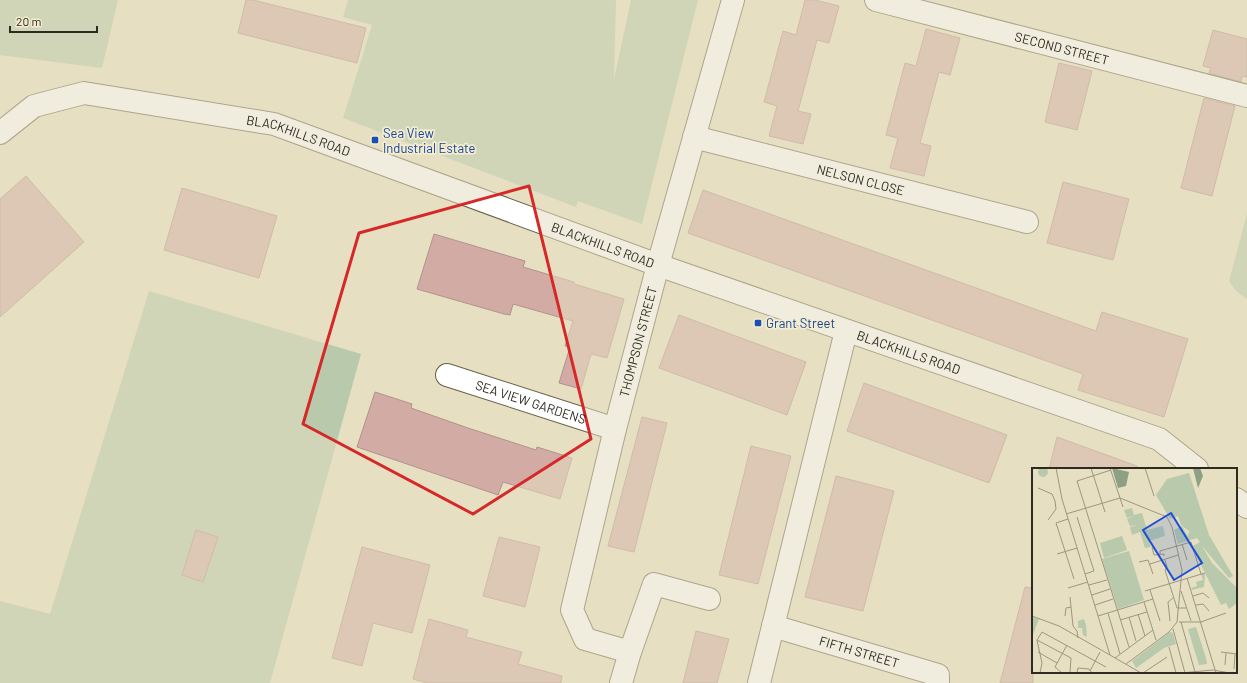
<svg xmlns="http://www.w3.org/2000/svg" width="1247" height="683" font-family="Barlow,sans-serif">
<style>
.green{fill:#b8c9ac}
.building{fill:#d2aca4;stroke:#b2928b}
.lines{fill:none;stroke-linecap:round;stroke-linejoin:round}
.minor-casing{stroke:#676147;stroke-width:24}
.minor{stroke:#fff;stroke-width:22}
.marked{fill:none;stroke:#d62828;stroke-width:3;stroke-linejoin:round}
.transit-dot{fill:#1a4fb4;stroke:#f3eccf;stroke-width:1.5}
.labels{text-anchor:middle;stroke-width:3.5;stroke-linejoin:round;paint-order:stroke}
.street-label{font-size:13px;fill:#2d2a1f;stroke:#f3eccf}
.transit-label{font-size:13px;fill:#164399;stroke:#f3eccf;text-anchor:start}
.inset-road{fill:none;stroke:#9c9781;stroke-width:1}
.view{fill:#1d4ed8;fill-opacity:0.15;stroke:#1d4ed8;stroke-width:2}
.inset-edge{fill:none;stroke:#2d2a1f;stroke-width:2}
</style>
<rect width="100%" height="100%" fill="#e6dfc2"/>
<g class="green">
<path d="M0,0H118L102,68L0,55Z"/>
<path d="M348,0H616L614,79L631,0H698L642,224L578,201L576,207L343,118L372,25L343,17Z"/>
<path d="M1247,214V299L1236,291L1229,281Z"/>
<path d="M149,291L361,354L270,683H0V601L50,614Z"/>
</g>
<g class="building">
<path d="M246,0H253L366,28L357,63L238,33Z"/>
<path d="M805,0H815L839,6L829,43L817,40L798,111L811,114L803,144L769,136L777,106L764,102L783,31L796,35Z"/>
<path d="M926,29L960,38L950,75L939,72L920,143L931,146L924,176L890,168L898,138L886,135L905,63L916,66Z"/>
<path d="M1213,30L1247,39V77L1242,76L1241,82L1209,73L1211,68L1203,66Z"/>
<path d="M1059,63L1092,71L1077,130L1045,122Z"/>
<path d="M1204,98L1235,106L1212,196L1181,188Z"/>
<path d="M26,176L84,242L0,317V199Z"/>
<path d="M1063,182L1129,199L1113,260L1047,243Z"/>
<path d="M182,188L277,216L259,278L164,250Z"/>
<path d="M703,190L1096,331L1102,312L1188,339L1164,417L1078,390L1083,374L688,233Z"/>
<path d="M434,234L525,261L523,267L574,282V284L624,299L607,358L591,354L581,389L559,383L570,347L565,346L573,321L513,304L510,315L504,314L417,289Z"/>
<path d="M679,315L806,362L787,415L659,368Z"/>
<path d="M864,383L1007,435L989,483L847,431Z"/>
<path d="M375,392L412,404L411,408L468,428L536,450L537,447L572,458L560,499L503,482L498,495L357,447Z"/>
<path d="M642,417L667,423L634,552L608,546Z"/>
<path d="M1057,437L1137,466V469H1049Z"/>
<path d="M751,446L791,456L758,584L719,575Z"/>
<path d="M836,476L894,491L863,611L805,597Z"/>
<path d="M196,530L218,537L203,582L182,575Z"/>
<path d="M499,537L540,547L525,607L483,596Z"/>
<path d="M362,547L430,565L412,633L373,623L362,666L332,658Z"/>
<path d="M1025,587L1033,588V683H1000Z"/>
<path d="M429,619L468,630L466,637L522,652L518,664L562,676L561,683H427L413,679Z"/>
<path d="M696,631L729,639L717,683H683Z"/>
</g>
<g class="lines">
<defs>
<g id="minor">
<path id="s1" d="M876,0L1247,96"/>
<path id="s2" d="M0,133L34,106L84,93L274,124L658,265L1159,439L1197,469"/>
<path id="s3" d="M694,137L1027,222"/>
<path id="s4" d="M447,375L615,429"/>
<path d="M1236,499L1247,507"/>
<path id="s5" d="M773,626L938,675V683"/>
<path id="s6" d="M630,652L585,639L572,610L615,429L658,265L733,0"/>
<path d="M621,683L630,652L654,584L709,599"/>
<path d="M759,683L846,331"/>
</g>
</defs>
<use href="#minor" class="minor-casing"/>
<use href="#minor" class="minor"/>
</g>
<path d="M0 0H1247V683H0ZM529,186L591,439L473,514L303,424L359,233Z" fill="#e6dfc2" fill-opacity=".55" fill-rule="evenodd"/>
<path class="marked" d="M529,186L591,439L473,514L303,424L359,233Z"/>
<g class="transit-dot">
<rect x="371" y="136" width="8" height="8" rx="2"/>
<rect x="754" y="319" width="8" height="8" rx="2"/>
</g>
<g class="labels">
<g class="street-label">
<text dy="5" stroke="none"><textPath href="#s1" startOffset="192">SECOND STREET</textPath></text>
<text dy="5" stroke="none"><textPath href="#s2" startOffset="314">BLACKHILLS ROAD</textPath></text>
<text dy="5" stroke="none"><textPath href="#s3" startOffset="172">NELSON CLOSE</textPath></text>
<text dy="5" stroke="none"><textPath href="#s2" startOffset="638">BLACKHILLS ROAD</textPath></text>
<text dy="5" stroke="none"><textPath href="#s6" startOffset="355">THOMPSON STREET</textPath></text>
<text dy="5" stroke="none"><textPath href="#s2" startOffset="962">BLACKHILLS ROAD</textPath></text>
<text dy="5" stroke="none"><textPath href="#s4" startOffset="88">SEA VIEW GARDENS</textPath></text>
<text dy="5" stroke="none"><textPath href="#s5" startOffset="90">FIFTH STREET</textPath></text>
</g>
<g class="transit-label">
<text x="383" y="138">Sea View<tspan x="383" dy="15">Industrial Estate</tspan></text>
<text x="766" y="328">Grant Street</text>
</g>
</g>
<g transform="translate(1032 468)">
<rect width="205" height="205" fill="#e6dfc2"/>
<path d="M6 4a5 5 0 1 1 10 0a5 5 0 1 1-10 0ZM157,5L177,67L201,108L197,110L170,78L180,95L205,120V135L197,141L194,135L189,137L165,89L161,78L168,74L165,70L146,76L142,62L150,58L156,68L157,63L149,57L146,48L138,51L124,27L135,11ZM100,40L102,47L110,45L115,62L131,58L133,68L117,73L119,79L113,80L108,64L100,67L98,59L106,57L98,58L95,51L103,48L95,50L92,42ZM90,68L95,82L72,90L68,75ZM97,83L112,132L86,141L70,91ZM169,106H173L172,119L160,122L159,120L165,118L164,114L171,112ZM0,149L7,151L0,169ZM52,151L54,157L55,169L51,167L50,160H46V153ZM164,159L174,190L175,196L167,197L156,161ZM138,164L141,165L144,176L132,180L104,200L100,193Z" fill="#b8c9ac"/>
<path d="M80,0L97,4L94,18L86,20ZM161,0H168L171,8L166,20Z" fill="#8ea083"/>
<path class="inset-road" d="M24,0L30,31L78,187L109,205M59,0L73,44M78,0L91,39M113,0L122,28M79,2L45,13L97,179M6,20L20,26L23,33L24,41L16,52M34,46L88,30L135,49L140,59L150,102L145,154L137,164L94,196M45,49L62,103L53,106M36,51L24,55L42,111M150,76L155,92M120,79L122,87L132,86V88M25,86L45,80M128,86V83L159,74L169,106M133,92L135,99L133,102L145,140H154M107,94L116,92L121,106M118,96L146,87M155,110L184,205M57,117L75,112M36,120L56,114M118,122L128,153M113,123L173,105M149,123L159,153M60,127L78,121M161,128L171,125L177,130M38,129L41,158L45,163L46,170M112,134L124,172M63,137L81,131M164,137L171,136L177,143M76,145L88,186M106,146L113,168M0,148L27,158L78,187M33,148L34,140L39,139M66,148L121,131M97,149L104,173M88,152L115,144M138,153L136,134L141,130M147,154H169L194,145M149,154L163,204M141,161L153,205M5,172L39,190L38,205M137,179L144,205M6,184L25,195M189,184L205,186M83,190L121,162M193,197L194,185M202,201L203,186M58,203L68,184M8,205L10,195L5,172L10,164L74,199M30,205L23,199L35,177M45,205L46,200L57,201L60,205M111,205L135,189M148,205L181,202L198,205"/>
<path class="view" d="M139,45L170,95L142,112L111,62Z"/>
<rect width="205" height="205" class="inset-edge"/>
</g>
<path d="M10 26v6h87v-6" fill="none" stroke="#2d2a1f" stroke-width="2"/>
<text x="16" y="26" font-size="12" fill="#2d2a1f" stroke="#f3eccf" stroke-width="3" paint-order="stroke">20 m</text>
</svg>
